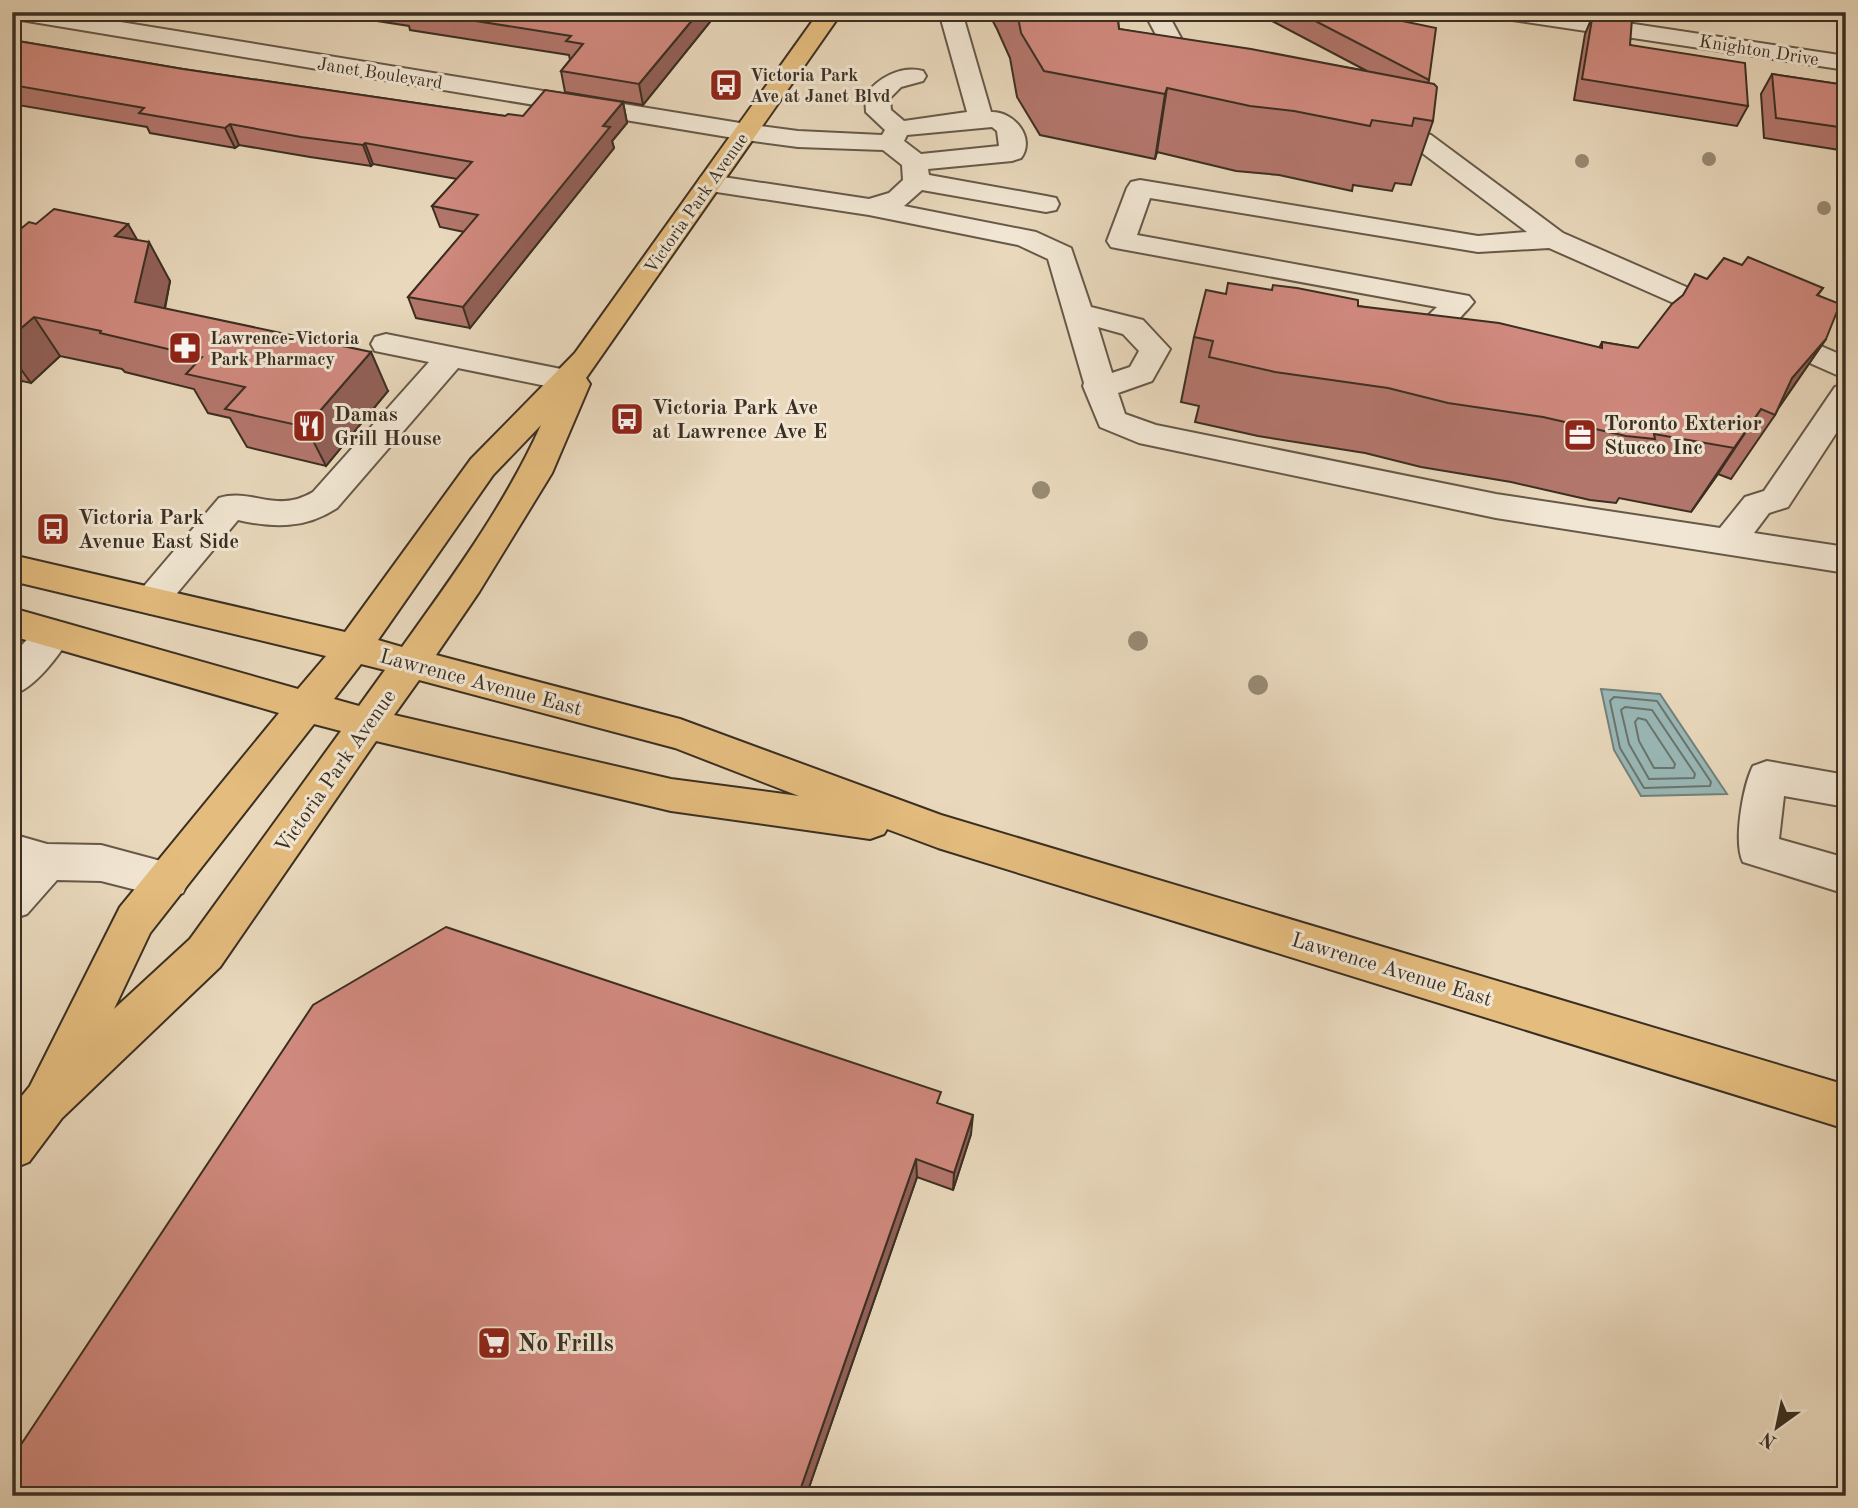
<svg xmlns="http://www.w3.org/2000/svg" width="1858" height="1508" font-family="'Old Standard TT',serif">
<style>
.water{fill:#99b8b7;stroke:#73817b;stroke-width:2}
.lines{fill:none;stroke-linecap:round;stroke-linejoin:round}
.shore{stroke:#6a746c;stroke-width:2}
.minor-casing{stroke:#665948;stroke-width:4}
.major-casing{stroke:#3b2f22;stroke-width:4}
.minor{fill:#f1e6d3;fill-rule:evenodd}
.major{fill:#e4bc7e;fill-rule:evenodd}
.tree{fill:#988a73}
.wall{fill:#b3766c;stroke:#3b2f22;stroke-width:2}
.shaded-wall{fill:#926058;stroke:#3b2f22;stroke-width:2}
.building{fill:#d0897e;stroke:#3b2f22;stroke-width:2}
.labels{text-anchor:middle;stroke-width:6;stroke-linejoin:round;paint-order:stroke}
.far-street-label{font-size:18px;fill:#3b2f22;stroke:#f1e6d3}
.far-poi-label{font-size:18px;font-weight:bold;fill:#3b2f22;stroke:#f1e6d3;text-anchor:start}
.poi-label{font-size:21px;font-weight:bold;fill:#3b2f22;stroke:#f1e6d3;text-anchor:start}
.street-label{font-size:21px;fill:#3b2f22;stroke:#f1e6d3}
.near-poi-label{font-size:24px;font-weight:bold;fill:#3b2f22;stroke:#f1e6d3;text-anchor:start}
</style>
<rect width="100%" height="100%" fill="#e9d8bc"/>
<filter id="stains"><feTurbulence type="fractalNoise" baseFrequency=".00286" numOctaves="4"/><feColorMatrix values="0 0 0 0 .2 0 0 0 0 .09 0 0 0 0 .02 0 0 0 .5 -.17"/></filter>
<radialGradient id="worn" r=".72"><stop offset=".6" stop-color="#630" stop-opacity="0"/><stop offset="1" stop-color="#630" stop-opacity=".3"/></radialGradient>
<path class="water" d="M1601,689L1660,694L1727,794L1641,796L1614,750Z"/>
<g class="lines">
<g class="shore">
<path d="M1614,697L1657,701L1711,782L1710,786L1644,788L1620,748L1610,701Z"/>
<path d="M1625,707L1652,710L1695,774L1694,778L1649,779L1629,744L1621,710Z"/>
<path d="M1638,718L1646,720L1675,764L1674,768H1654L1639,741L1635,722Z"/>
</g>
<defs>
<g id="minor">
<path d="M12,12H59L746,124L798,131L882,135L885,130L866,112L865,96C877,78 901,65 923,71L926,76L923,81L901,87L890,98L891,110L904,121L967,112L939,12H962L991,112C1014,111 1036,138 1021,158L1012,161L928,169L929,175L1046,196L1056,198L1059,204L1056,210L1046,212L922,190L904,206L1036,232L1071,248L1091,307L1143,320L1170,349L1152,381L1118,393L1125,414L1156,425L1496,494L1720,528L1745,497L1764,491L1835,387L1846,384V418L1788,507L1769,513L1754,533L1846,547V573L1496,518L1139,443L1100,427L1083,386L1084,383L1048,259L1018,245L869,215L710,191L701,189L697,183L701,177L710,175L869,199L889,193L903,180L902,165L883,150L798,147L746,140L15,19ZM992,127L997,131L999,146L921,154L904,141L907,135ZM1098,327L1123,334L1139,351L1130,367L1112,373Z"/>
<path d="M1144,12H1167L1204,81L1201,86H1183Z"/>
<path d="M1495,12H1554L1846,56V70L1506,19Z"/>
<path d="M1377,122L1431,135L1563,233L1846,357V379L1549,248L1478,252L1150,198L1137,235L1469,296L1474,302L1469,308C1440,338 1437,356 1391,344L1387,337L1391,330L1414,329L1437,307L1121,249L1111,247L1107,241L1127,188L1131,182L1140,180L1478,236L1527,232L1413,146L1368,135L1364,130L1368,125Z"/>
<path d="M386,334L566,370L577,373L581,380L577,387L566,390L458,368L337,508C305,529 274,528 238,520L163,610L151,614L139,610L133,601L139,592L219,498C253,488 276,514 313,492L429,362L375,351L371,344L375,337Z"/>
<path d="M53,621L66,625L71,635C59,656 35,688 12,695V656L40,625Z"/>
<path d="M1767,761L1846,775V807L1784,796L1779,839L1846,858V894L1743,862C1733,842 1743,786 1753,766Z"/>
<path d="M12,834L47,844L101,845L183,867L189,880L183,893L168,898L101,881L57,880L27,914L12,919Z"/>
</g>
<path id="major" d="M819,12H842L586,378L590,384L552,473L479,592L436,655L680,719L941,815L1846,1085V1129L938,848L887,829L884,834L870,839L671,811L376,741L220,967L62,1118L29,1162L12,1169V1108L30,1086L120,907L279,713L12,636V608L298,689L326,656L12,581V555L345,632L471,459L575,353ZM541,425C505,505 453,576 402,647L378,640L493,475ZM361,664L385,670L359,706L334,699ZM419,680L675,748L799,796L671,779L394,715ZM314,724L341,731L190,939L114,1009L150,933Z"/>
</defs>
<use href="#minor" class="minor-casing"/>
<use href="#major" class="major-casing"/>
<use href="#minor" class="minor"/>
<use href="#major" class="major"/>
</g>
<g class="tree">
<circle cx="1709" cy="159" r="7"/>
<circle cx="1582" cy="161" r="7"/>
<circle cx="1824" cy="208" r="7"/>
<circle cx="1041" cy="490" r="9"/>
<circle cx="1138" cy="641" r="10"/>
<circle cx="1258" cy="685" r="10"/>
</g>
<g class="wall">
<path d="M319,12H718L643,105L565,92L561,71L570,60L569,55L410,30L409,26Z"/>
<path d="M988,12H1117L1119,29L1367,71L1272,21L1268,12H1359L1429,80L1428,83L1433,121L1411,185L1395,183L1392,191L1353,185L1352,191L1279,175L1236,171L1157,152L1155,159L1040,135L1017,97L1010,58L997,29Z"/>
<path d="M1588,12H1629L1626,18L1630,45L1748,106L1737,126L1574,100L1585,34L1593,15L1587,14Z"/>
<path d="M1813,12H1846V17Z"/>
<path d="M12,40L183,69L505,116H523L623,102L627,123L612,141L614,148L470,328L416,318L408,297L464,232L440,227L432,206L457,179L373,164L371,166L310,157L239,145L235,148L150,133L147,127L12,104Z"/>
<path d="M1772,74L1846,85V151L1764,138L1761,94Z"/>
<path d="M12,236L137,240L170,281L165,309L388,391L326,466L247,447L230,418L208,413L194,389L125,372L122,369L60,356L31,383L22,381L12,391Z"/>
<path d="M1742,265L1823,288L1818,295L1826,339L1778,409L1775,415L1731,479L1718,474L1691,512L1619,498L1616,503L1590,500L1511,482L1421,467L1365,453L1258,436L1195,422L1199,406L1181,402L1194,337L1226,294L1358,306L1599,348L1602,342L1638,348L1707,279Z"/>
<path d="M940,1104L971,1134L953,1190L917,1177L806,1496H12Z"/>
</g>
<g class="shaded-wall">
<path d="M699,12H718L643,105L639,84Z"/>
<path d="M1167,88L1157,152L1155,159L1165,94Z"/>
<path d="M623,102L627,123L612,141L614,148L470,328L463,307L603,126Z"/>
<path d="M230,124L239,145L235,148L225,128Z"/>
<path d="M365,143L373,164L371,166L363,145Z"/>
<path d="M128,224L146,255L149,242L170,281L158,341L135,302L115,236Z"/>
<path d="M34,317L60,356L31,383L12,357V336Z"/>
<path d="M1826,339L1781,404L1773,414L1792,378Z"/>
<path d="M371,352L388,391L326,466L306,427Z"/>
<path d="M12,367L22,381L12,391Z"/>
<path d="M1761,409L1718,474L1691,512L1734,448Z"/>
<path d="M973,1115L971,1134L953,1190L954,1173Z"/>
<path d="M916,1159L917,1177L806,1496H798Z"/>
</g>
<g class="building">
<path d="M419,12H699L639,84L561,71L583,44L566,41L571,36Z"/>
<path d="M1017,12H1117L1119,29L1251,49L1434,84L1437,87L1433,121L1414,118L1412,126L1372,120L1370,126L1294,111L1250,106L1167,88L1165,94L1044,71L1021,33Z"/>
<path d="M1298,12H1359L1436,28L1429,80Z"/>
<path d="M1593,13L1632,19L1630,45L1745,63L1748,106L1582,79Z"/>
<path d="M12,40L183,69L505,116L508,114L523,116L545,90L623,102L603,126L610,127L463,307L408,297L478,215L432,206L472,162L365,143L363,145L301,137L230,124L225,128L139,113L144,108L12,85Z"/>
<path d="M1772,74L1846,85V128L1776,118Z"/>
<path d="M54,209L128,224L115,236L149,242L135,302L371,352L306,427L225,409L245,387L186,374L202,357L100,333L101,331L34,317L12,336V236L29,222L36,224Z"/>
<path d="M1748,257L1823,288L1817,295L1840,304L1826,339L1792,378L1775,415L1761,409L1734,448L1654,434L1655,439L1626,436L1543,417L1448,403L1388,388L1275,372L1209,357L1213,341L1194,337L1206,290L1226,294L1228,283L1272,290L1273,285L1297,288L1358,300V306L1499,323L1602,348V342L1638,348L1672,304L1683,295L1695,274L1707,279L1724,258L1742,265Z"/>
<path d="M446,927L941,1092L937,1103L973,1115L954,1173L916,1159L798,1496H12V1458L313,1005Z"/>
</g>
<defs>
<symbol id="bus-square" viewBox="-11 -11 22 22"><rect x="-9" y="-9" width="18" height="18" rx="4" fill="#8f2418" stroke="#f1e6d3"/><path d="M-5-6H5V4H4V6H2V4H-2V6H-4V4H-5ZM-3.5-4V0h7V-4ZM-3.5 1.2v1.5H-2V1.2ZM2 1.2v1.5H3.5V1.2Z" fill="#fff"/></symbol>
<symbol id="pharmacy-square" viewBox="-11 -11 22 22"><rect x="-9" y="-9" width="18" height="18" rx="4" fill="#8f2418" stroke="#f1e6d3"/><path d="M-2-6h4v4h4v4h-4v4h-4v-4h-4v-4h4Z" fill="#fff"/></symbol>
<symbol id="restaurant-square" viewBox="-11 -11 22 22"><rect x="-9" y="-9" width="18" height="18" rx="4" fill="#8f2418" stroke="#f1e6d3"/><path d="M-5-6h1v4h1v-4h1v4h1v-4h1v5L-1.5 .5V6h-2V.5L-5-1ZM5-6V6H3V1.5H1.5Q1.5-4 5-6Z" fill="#fff"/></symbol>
<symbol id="office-square" viewBox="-11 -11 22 22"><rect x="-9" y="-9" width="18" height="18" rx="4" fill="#8f2418" stroke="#f1e6d3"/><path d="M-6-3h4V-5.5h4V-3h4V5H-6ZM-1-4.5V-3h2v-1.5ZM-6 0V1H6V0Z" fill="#fff"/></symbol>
<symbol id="supermarket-square" viewBox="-11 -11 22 22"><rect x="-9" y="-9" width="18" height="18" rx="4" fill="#8f2418" stroke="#f1e6d3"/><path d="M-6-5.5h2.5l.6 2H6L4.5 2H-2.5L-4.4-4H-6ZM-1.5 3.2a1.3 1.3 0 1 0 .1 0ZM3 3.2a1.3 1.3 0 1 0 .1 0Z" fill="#fff"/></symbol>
</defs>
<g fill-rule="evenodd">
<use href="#bus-square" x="707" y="66" width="38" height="38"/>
<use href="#pharmacy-square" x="166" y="329" width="38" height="38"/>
<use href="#bus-square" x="608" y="400" width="38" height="38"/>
<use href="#restaurant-square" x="290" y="407" width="38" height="38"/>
<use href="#office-square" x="1561" y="416" width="38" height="38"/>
<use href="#bus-square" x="34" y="510" width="38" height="38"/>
<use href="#supermarket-square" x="475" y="1324" width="38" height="38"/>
</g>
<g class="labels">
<g class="far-street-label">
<text transform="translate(1759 50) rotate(9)" y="6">Knighton Drive</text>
<text transform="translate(380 73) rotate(9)" y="6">Janet Boulevard</text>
<text transform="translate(696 203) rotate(-55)" y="6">Victoria Park Avenue</text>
</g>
<g class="far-poi-label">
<text x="750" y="81">Victoria Park<tspan x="750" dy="21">Ave at Janet Blvd</tspan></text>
<text x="210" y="344">Lawrence-Victoria<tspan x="210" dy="21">Park Pharmacy</tspan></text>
</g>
<g class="poi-label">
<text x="652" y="414">Victoria Park Ave<tspan x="652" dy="24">at Lawrence Ave E</tspan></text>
<text x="334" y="421">Damas<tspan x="334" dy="24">Grill House</tspan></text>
<text x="1604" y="430">Toronto Exterior<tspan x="1604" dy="24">Stucco Inc</tspan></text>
<text x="78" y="524">Victoria Park<tspan x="78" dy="24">Avenue East Side</tspan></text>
</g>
<g class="street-label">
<text transform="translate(481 682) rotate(15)" y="7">Lawrence Avenue East</text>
<text transform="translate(335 771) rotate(-55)" y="7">Victoria Park Avenue</text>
<text transform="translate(1392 969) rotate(17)" y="7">Lawrence Avenue East</text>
</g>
<g class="near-poi-label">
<text x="518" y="1351">No Frills</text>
</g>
</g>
<rect width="1858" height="1508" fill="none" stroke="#e9d8bc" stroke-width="42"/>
<rect x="14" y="14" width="1830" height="1480" fill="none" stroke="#3b2f22" stroke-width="3.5"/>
<rect x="21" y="21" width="1816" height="1466" fill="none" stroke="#3b2f22" stroke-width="2"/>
<g transform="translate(1777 1427) rotate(213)" stroke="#f1e6d3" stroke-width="5" paint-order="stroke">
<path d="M0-5L12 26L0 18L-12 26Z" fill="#3b2f22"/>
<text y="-10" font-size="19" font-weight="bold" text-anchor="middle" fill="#3b2f22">N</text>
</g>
<rect width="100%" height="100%" filter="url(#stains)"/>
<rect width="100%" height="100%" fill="url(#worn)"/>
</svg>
